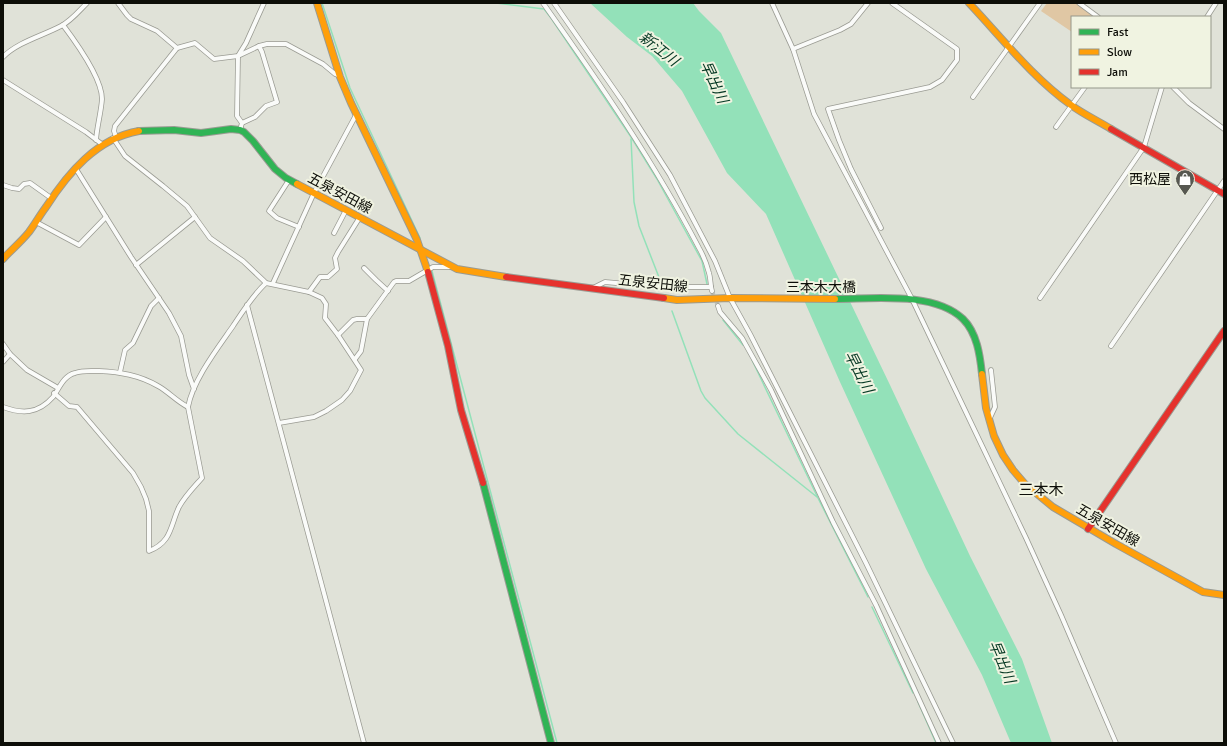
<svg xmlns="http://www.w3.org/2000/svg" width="1227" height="746" font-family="Signika,'Noto Sans JP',sans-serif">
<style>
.green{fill:#e0c7a4}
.water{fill:#93e1b9}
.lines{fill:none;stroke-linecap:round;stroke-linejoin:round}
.stream{stroke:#93e1b9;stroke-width:1.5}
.street-tunnel{stroke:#c0c2b9;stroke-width:4;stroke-dasharray:4 2;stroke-linecap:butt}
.street-casing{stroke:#9a9b93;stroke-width:5.5}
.fast-casing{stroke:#9a9b93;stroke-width:8}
.slow-casing{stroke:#9a9b93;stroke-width:8}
.jam-casing{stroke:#9a9b93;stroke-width:8}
.street{stroke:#fafbf9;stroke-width:4}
.fast{stroke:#30b455;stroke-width:6}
.slow{stroke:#ff9f0a;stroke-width:6}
.jam{stroke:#e5322d;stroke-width:6}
.labels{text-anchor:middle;stroke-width:4;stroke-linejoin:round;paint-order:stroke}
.poi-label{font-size:14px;fill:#0d0e08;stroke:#f0f3e1;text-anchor:end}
.street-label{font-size:14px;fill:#0d0e08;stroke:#f0f3e1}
.water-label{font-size:15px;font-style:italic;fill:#063924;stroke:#f0f3e1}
.neighbourhood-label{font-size:15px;fill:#0d0e08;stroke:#f0f3e1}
</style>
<rect width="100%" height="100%" fill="#e0e2d8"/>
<path class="green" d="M1047,3H1076L1096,17H1072V32L1041,11Z"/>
<path class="water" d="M590,3H693L699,11L721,33L890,385L970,556L1022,659L1052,743H1011L982,675L926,569L840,382L766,214L727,173L682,91L652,56L627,37Z"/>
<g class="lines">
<g class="stream">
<path d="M322,3L350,88L420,238"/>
<path d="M496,3L544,9L551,18L631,137L657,179L702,261L707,284"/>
<path d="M631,139L634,202L639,226L662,285"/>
<path d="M432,271L557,743"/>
<path d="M672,311L701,391L705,398L738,434L817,497"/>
<path d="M723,320L743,345"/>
<path d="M752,360L818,498L868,597"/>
<path d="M872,607L913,693"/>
<path d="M918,702L936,743"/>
</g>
<path class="street-tunnel" d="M712,291L718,306"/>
<defs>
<g id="street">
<path d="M118,3L127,15L131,19L157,31L177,48L195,43L214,59L238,56L259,46L267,44H286L323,64L335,74L340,76"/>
<path d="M543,3C599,82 654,162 699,248C703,255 707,265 709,273C711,279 710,285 712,291"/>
<path d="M554,3L623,102L670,175L715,261L730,298L750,334L866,563L953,743"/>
<path d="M772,3L793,49L814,114L912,299L1026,538L1061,615L1116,743"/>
<path d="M1079,3L1098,17"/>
<path d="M1207,17L1216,3"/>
<path d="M63,25C75,41 102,79 102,99C101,113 97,126 96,140"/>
<path d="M793,49L840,30L851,24L868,3"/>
<path d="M3,57C18,42 42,36 61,26C71,21 79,11 87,3"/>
<path d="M3,80L86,132L103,145"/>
<path d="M1173,87L1189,103L1224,129"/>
<path d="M973,97L1040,3"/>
<path d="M242,123L255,117L266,106L277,102L262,52L259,46"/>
<path d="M1056,127L1085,87"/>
<path d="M240,130L242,123L237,116L238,56L246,43L264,3"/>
<path d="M116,137L114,131L115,126L177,48"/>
<path d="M113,138L125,156L163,186L187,206L210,238L243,261L263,280L266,283L309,292L322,298L326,304L325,318L338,335L361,370L350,391L342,400L326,411L314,417L279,423"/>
<path d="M76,169L131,257L169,313L181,336L189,375L194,389"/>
<path d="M289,180L269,211L277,218L299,227"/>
<path d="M3,185L12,188L19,189L24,184L30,183L51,198"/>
<path d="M36,222L79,245L106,217"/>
<path d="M881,228L851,169L839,140L828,109L930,87L942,80L957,60V49L892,3"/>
<path d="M334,233L346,210"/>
<path d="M136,265L195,217"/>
<path d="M364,268L376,280L388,291"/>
<path d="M273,283L314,193L356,115"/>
<path d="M593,288L605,282L660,287H711"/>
<path d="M309,292L320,277H328L337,269L335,258L338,252L360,217"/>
<path d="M1040,298L1144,147L1162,87"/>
<path d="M247,305L364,743"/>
<path d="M718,306L720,312L742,338L771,390L833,522L876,605L939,743"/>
<path d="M338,335L353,320L357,319H367L394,282L396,281H409L433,267H452"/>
<path d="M3,344L10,354L27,370L58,388"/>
<path d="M1111,346L1224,181"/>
<path d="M355,359L361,351L367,319"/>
<path d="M3,362L10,354"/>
<path d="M120,372L125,350L133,343L151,306L159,298"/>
<path d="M54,393L69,406L77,407L133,473L141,487L146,499L149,511V551C172,542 170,526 179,507C185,496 194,487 202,478L188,407C193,380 217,349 233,326C243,311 253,295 266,283"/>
<path d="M3,407C22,414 38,414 53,397C59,389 63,376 75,373C83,370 91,371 99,371C120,372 139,375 158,386C169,392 176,401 188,407"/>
<path d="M989,420L995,407L991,370"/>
</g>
<g id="fast">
<path d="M139,131L174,130L201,133L231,129L240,130L244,132L253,141L275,169L286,178L297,184"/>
<path d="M835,299C873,299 934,291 963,319C977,333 980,355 982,374"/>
<path d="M483,483L551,743"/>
</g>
<g id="slow">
<path d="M317,3L340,77L351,103L417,240L428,272"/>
<path d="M969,3C1002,38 1032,77 1071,105C1083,114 1098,121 1111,129"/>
<path d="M297,184L457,269L506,277"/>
<path d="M3,259C11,250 21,242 29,232C35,224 40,215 46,207C68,173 97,138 139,131"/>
<path d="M664,298L677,300L730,298L835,299"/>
<path d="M982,374L986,408L994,436L1003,455L1013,470L1025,484L1053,507L1116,544L1203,592L1224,595"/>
</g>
<g id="jam">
<path d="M1111,129L1224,194"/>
<path d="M428,272L448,346L461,410L483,483"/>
<path d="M506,277L664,298"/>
<path d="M1088,529L1224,331"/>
</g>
</defs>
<use href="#street" class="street-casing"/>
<use href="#fast" class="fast-casing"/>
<use href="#slow" class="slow-casing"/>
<use href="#jam" class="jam-casing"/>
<use href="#street" class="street"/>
<use href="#fast" class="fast"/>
<use href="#slow" class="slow"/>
<use href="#jam" class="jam"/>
</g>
<defs>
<symbol id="shop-pin" viewBox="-11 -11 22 30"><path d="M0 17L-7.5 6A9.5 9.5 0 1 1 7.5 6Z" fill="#575851" stroke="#f0f3e1"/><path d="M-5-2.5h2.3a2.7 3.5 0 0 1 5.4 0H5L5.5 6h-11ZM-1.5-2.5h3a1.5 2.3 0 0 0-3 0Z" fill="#fff"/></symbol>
</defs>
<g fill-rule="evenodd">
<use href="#shop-pin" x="1174" y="168" width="22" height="30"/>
</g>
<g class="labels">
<g class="poi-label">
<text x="1171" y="184">西松屋</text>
</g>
<g class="street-label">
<text transform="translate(340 193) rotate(28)" y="5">五泉安田線</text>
<text transform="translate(653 283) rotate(6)" y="5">五泉安田線</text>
<text x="821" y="292">三本木大橋</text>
<text transform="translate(1108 525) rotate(30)" y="5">五泉安田線</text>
</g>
<g class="water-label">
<text transform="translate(659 49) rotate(38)" y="5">新江川</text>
<text transform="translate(714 82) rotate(65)" y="5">早出川</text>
<text transform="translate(859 372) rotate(63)" y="5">早出川</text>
<text transform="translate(1002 662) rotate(67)" y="5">早出川</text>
</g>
<g class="neighbourhood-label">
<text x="1041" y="495">三本木</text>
</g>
</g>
<rect width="1227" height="746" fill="none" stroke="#0d0e08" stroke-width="8"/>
<rect x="1071" y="16" width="140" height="72" fill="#f0f3e1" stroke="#95978a"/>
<rect x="1079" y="29" width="20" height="6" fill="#30b455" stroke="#95978a"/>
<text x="1107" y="36" font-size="12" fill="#0d0e08">Fast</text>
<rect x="1079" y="49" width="20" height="6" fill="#ff9f0a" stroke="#95978a"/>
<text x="1107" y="56" font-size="12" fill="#0d0e08">Slow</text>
<rect x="1079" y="69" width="20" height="6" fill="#e5322d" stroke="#95978a"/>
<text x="1107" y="76" font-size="12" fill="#0d0e08">Jam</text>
</svg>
